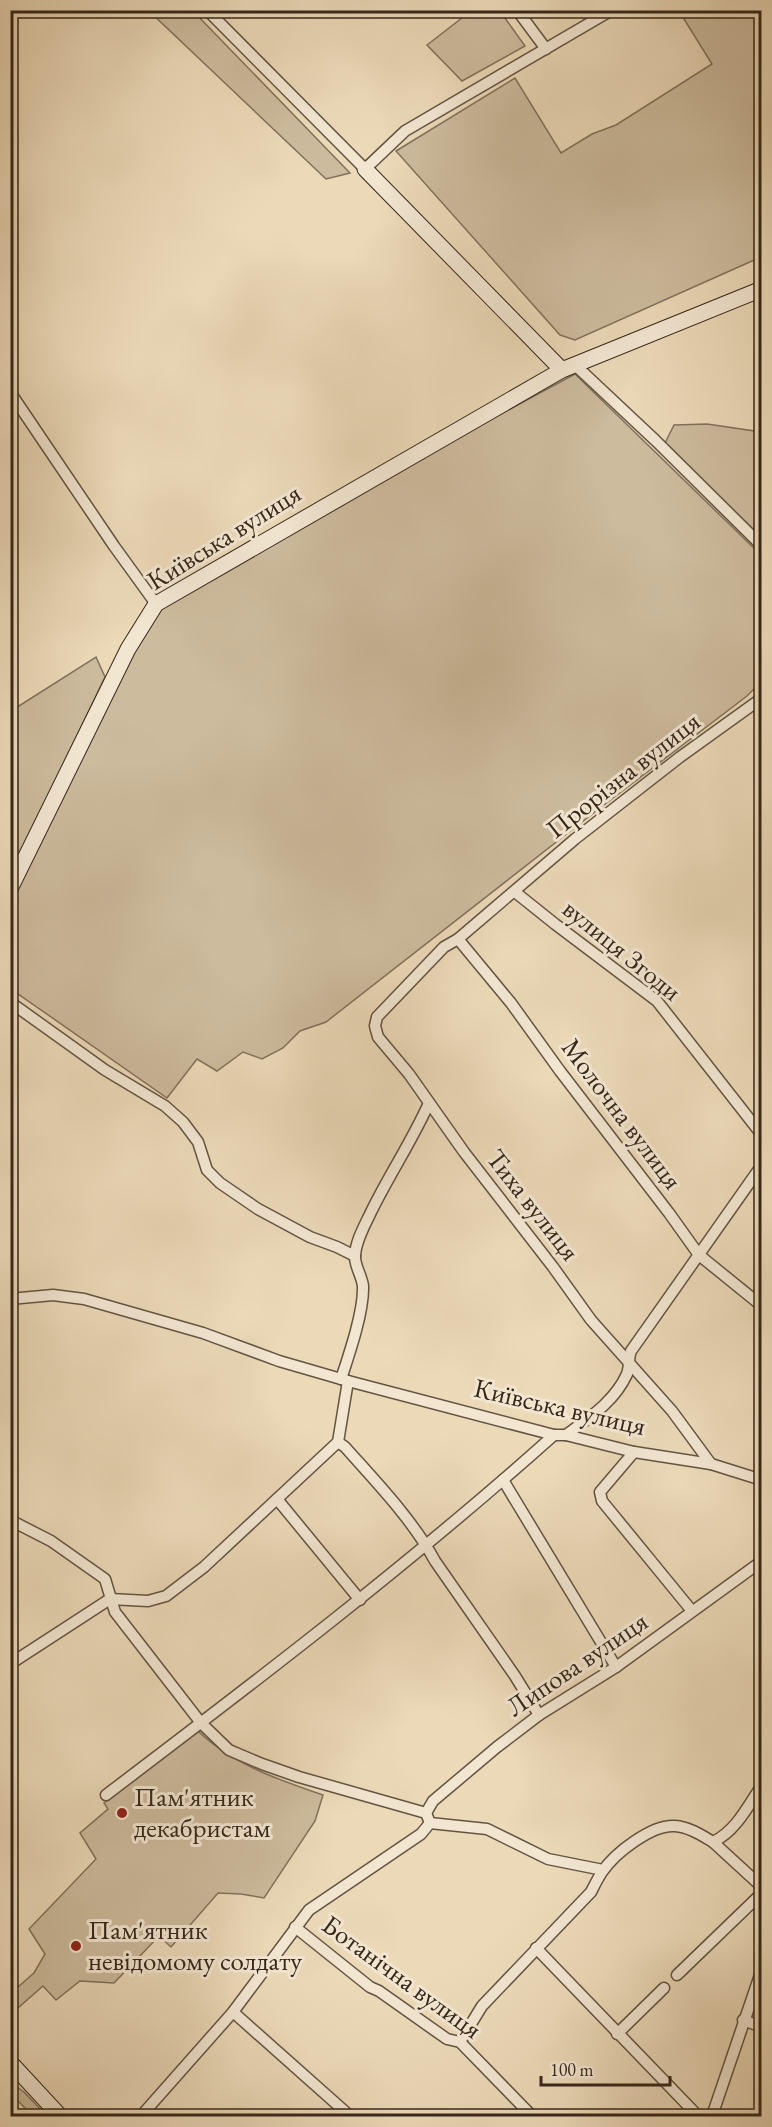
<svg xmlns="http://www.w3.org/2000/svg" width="772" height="2127" font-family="'EB Garamond',serif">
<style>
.green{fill:#ccbb9d;stroke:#81715c;stroke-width:1.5}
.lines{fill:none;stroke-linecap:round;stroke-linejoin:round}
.street-casing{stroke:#635442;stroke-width:13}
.secondary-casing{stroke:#36271a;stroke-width:17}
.street{stroke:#f2e6d1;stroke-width:10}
.secondary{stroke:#f2e6d1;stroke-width:15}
.poi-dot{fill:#8f2418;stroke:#f2e6d1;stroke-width:2}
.labels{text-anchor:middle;stroke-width:6;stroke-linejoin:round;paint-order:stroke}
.street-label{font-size:27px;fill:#36271a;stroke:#f2e6d1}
.poi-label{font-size:27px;fill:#36271a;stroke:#f2e6d1;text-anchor:start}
</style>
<rect width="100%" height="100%" fill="#ebd9b8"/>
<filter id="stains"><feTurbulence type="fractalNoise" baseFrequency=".00333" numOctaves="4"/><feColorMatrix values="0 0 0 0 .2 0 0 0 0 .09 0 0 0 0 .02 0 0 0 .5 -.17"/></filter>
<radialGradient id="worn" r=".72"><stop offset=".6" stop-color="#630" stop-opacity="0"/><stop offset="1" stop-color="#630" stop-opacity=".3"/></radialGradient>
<g class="green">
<path d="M149,11H193L350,173L326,179Z"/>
<path d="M500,11L525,46L462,81L427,45L471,11Z"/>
<path d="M679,11H718L722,16L731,11H761V257L575,340L560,335L396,151L515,78L561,153L592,134L616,125L712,64Z"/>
<path d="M575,374L761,555V682L747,696L596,811L326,1022L300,1031L283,1048L262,1059L243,1052L217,1071L197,1059L167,1098L11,989L10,889L156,604L186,584Z"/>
<path d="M707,424L761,432V540L664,445L674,425Z"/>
<path d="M96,657L105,677L11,873V711Z"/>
<path d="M198,1731C232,1764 279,1780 323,1795L315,1821L264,1898L241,1894L218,1893L171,1947L159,1936L114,1983L80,1981L56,2000L43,1986L11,2014V1993L34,1973L45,1954L29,1929L96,1859L80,1833L108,1809L104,1803Z"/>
<path d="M11,2083L24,2092L47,2116H33L11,2094Z"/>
</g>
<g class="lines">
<defs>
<g id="street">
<path d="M207,10L365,169L405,131L612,10"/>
<path d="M517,10L546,49"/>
<path d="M574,364L655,440L762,546"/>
<path d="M10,392L114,546L156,604"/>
<path d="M515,892L555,924L657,1001L762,1135"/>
<path d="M458,939L511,1003L560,1071L669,1213L699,1255L762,1306"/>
<path d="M10,1002L105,1070L165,1106L183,1122L198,1142L207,1170L220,1183L258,1209L310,1237L337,1247L355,1256"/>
<path d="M10,1299L53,1295L84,1299L203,1333L279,1361L348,1381L554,1435H566L634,1452L711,1464L762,1480"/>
<path d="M341,1379C349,1355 364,1311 363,1286C362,1276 354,1265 355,1255C356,1240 365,1225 371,1212C389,1175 412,1141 429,1103"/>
<path d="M566,1435C589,1418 615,1401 627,1374C630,1366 628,1358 631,1351L762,1165"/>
<path d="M338,1442L345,1447C377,1483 412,1519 435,1561L515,1676L539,1715"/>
<path d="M634,1452L600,1492L602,1501L692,1611"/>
<path d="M711,1464L672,1411L591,1320L553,1267L464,1152L409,1074L378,1037L375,1026L377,1017L444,947L458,939L575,839L680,757L762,698"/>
<path d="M503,1480L616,1667"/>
<path d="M277,1499L360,1600"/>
<path d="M10,1520L51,1541L105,1579L115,1612L201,1723L229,1750L262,1764L299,1777L426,1813L430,1823L487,1829L548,1859L603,1870"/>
<path d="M10,1664L110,1599L148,1601L166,1596L204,1567L338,1442L348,1381"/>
<path d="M106,1795C259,1679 411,1563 554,1435"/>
<path d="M426,1813L433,1801L497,1747L539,1715L616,1667L762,1561"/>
<path d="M713,1842L762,1887"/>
<path d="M295,1927L370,1987L379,1991L447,2039L460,2042L532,2116"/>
<path d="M536,1948L698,2116"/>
<path d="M677,1975L762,1893"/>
<path d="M233,2012L350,2116"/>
<path d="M743,2020L762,2027"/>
<path d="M617,2034L664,1988"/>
<path d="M460,2042L482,2006L591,1892C594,1886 598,1878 602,1872C615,1853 652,1824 675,1826C689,1827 701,1835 713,1842C736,1831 748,1806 762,1785"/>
<path d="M141,2116L233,2012L309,1910L421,1834L430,1823"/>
<path d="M712,2116L762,1969"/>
</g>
<g id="secondary">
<path d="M365,169L562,370"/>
<path d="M10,889L128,649L156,604L562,370L762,289"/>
<path d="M10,2062L60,2116"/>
</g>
</defs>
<use href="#street" class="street-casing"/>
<use href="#secondary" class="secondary-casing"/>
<use href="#street" class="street"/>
<use href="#secondary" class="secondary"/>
</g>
<g class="poi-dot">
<circle cx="122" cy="1813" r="6"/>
<circle cx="76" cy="1946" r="6"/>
</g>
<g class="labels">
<g class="street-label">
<text transform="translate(224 537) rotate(-32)" y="9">Київська вулиця</text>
<text transform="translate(623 775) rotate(-38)" y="9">Прорізна вулиця</text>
<text transform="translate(622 950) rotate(39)" y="9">вулиця Згоди</text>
<text transform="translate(622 1114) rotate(53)" y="9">Молочна вулиця</text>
<text transform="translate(533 1205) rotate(52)" y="9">Тиха вулиця</text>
<text transform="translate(560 1407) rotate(13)" y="9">Київська вулиця</text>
<text transform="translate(577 1664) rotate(-34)" y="9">Липова вулиця</text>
<text transform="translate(402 1977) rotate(36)" y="9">Ботанічна вулиця</text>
</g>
<g class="poi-label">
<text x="134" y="1806">Пам'ятник<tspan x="134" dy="31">декабристам</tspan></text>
<text x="88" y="1939">Пам'ятник<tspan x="88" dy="31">невідомому солдату</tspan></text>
</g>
</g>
<rect width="772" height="2127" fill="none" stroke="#ebd9b8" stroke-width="36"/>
<rect x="12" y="12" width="748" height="2103" fill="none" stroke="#36271a" stroke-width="3"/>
<rect x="18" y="18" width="736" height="2091" fill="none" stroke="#36271a" stroke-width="1.5"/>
<path d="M541 2076v9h129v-9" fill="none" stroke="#36271a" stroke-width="3"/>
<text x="550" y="2076" font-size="18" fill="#36271a" stroke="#f2e6d1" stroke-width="4.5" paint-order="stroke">100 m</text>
<rect width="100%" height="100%" filter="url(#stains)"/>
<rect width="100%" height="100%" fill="url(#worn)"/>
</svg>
